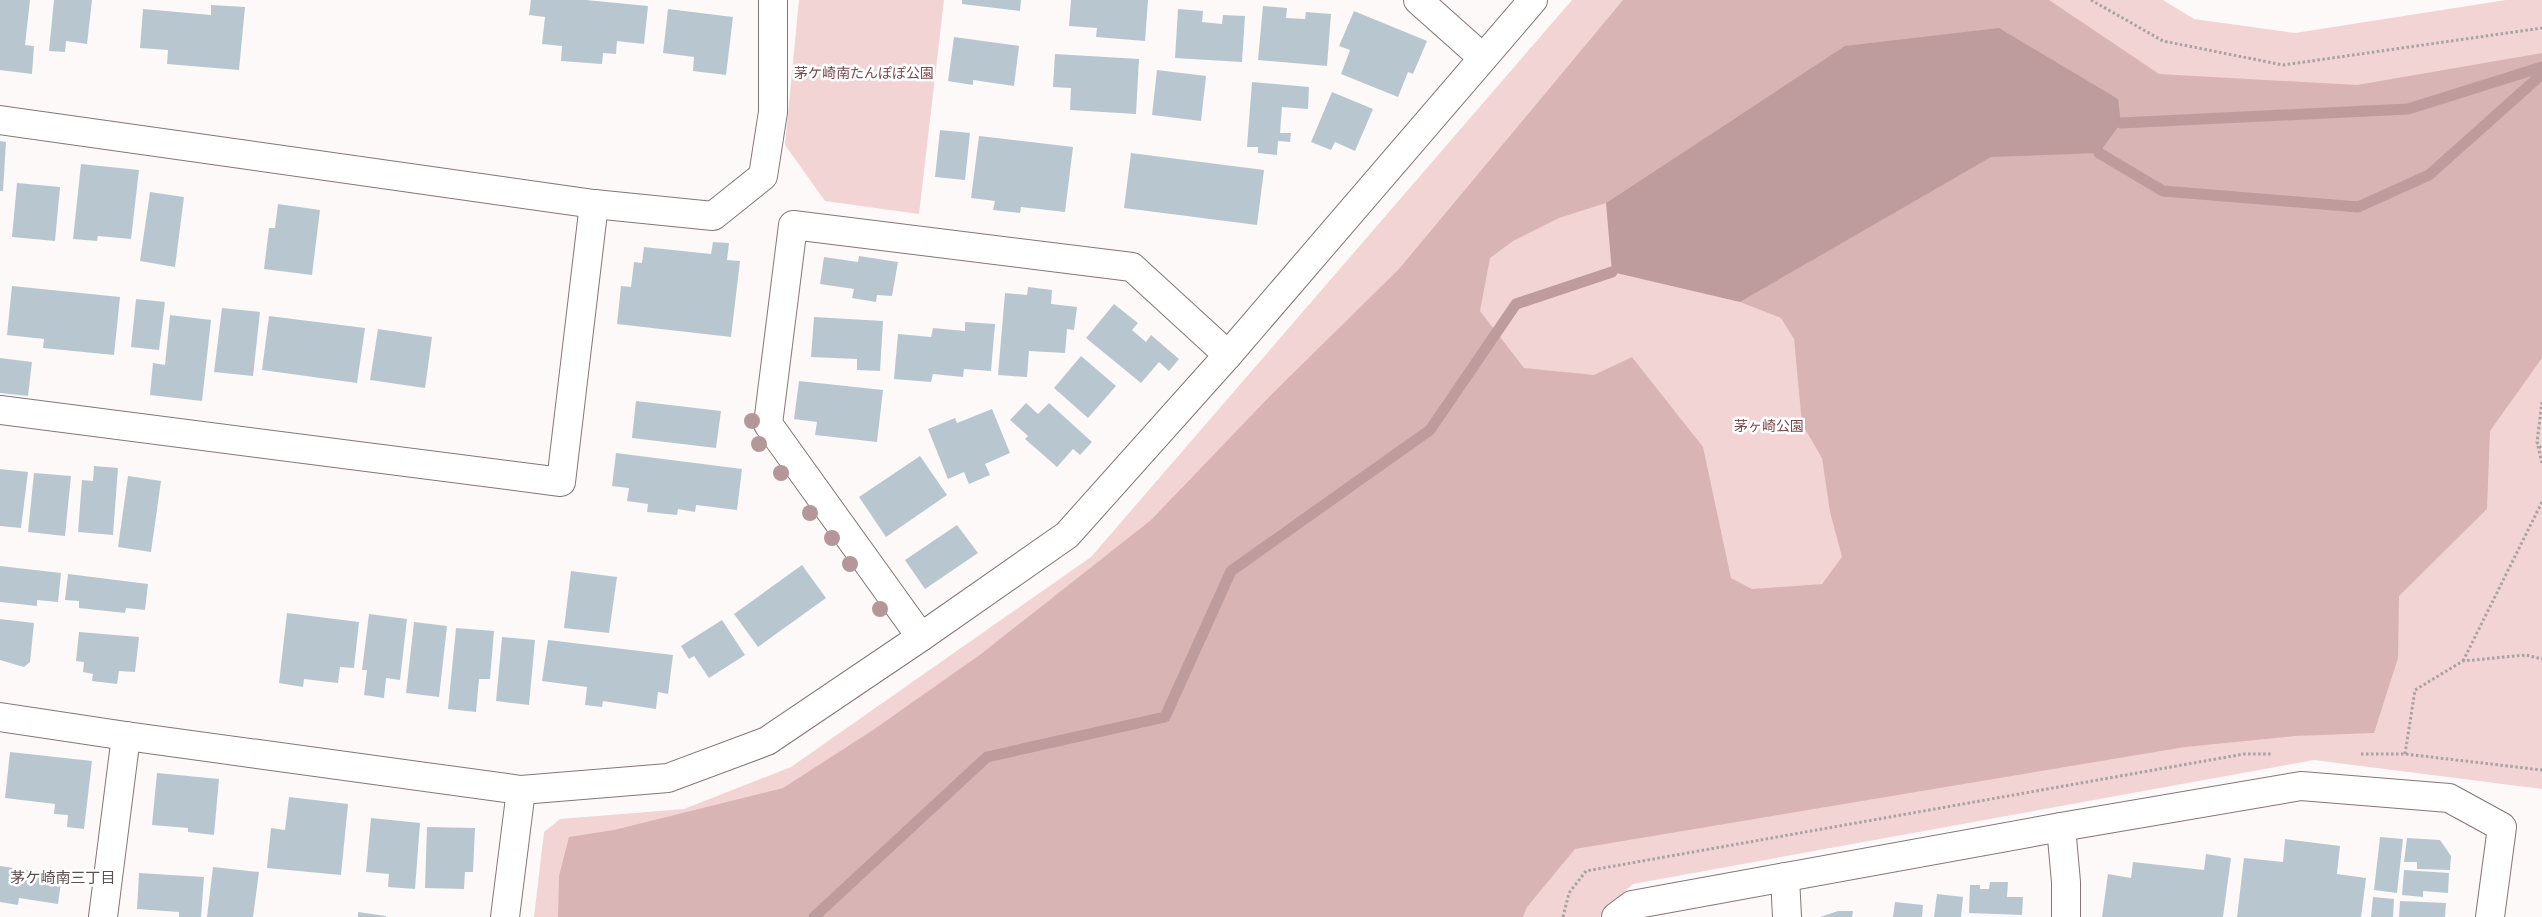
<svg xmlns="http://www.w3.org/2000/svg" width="2542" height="917" font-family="Mulish,'Noto Sans JP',sans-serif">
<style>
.green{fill:#f3d4d4}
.forest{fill:#d8b4b5;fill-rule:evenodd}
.water{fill:#be9b9c}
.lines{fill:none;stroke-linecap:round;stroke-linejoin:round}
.stream{stroke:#be9b9c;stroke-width:11}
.building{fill:#b8c7cf}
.minor-casing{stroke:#857576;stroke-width:30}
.path{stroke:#a8a2a2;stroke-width:3;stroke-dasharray:2.5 2.5;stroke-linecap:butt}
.minor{stroke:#fff;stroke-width:28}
.tree{fill:#b69799}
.labels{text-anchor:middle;stroke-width:5;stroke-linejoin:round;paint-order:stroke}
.park-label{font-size:14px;fill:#7b474a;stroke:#fff}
.neighbourhood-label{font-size:15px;fill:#5d4e4f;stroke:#fff}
</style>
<rect width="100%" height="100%" fill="#fdf9f9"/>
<g class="green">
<path d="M799,0H944L919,214L825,201L785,145Z"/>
<path d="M1572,0H2163L2194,19L2295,33L2506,0H2542V789L2314,760L1633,884L1603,911L1600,917H534L544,832L560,819L684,809L791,767L1091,557Z"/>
</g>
<path class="forest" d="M1623,0H2049L2159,74L2357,85L2542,53V358L2490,431L2487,509L2399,596L2398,658L2374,733L2295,736L2185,747L1575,849L1527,907L1523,917H558L559,876L569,837L614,830L783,788L873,730L981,654L1151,520L1273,393L1399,269ZM1777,91L1950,180L1740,302L1781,318L1794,339L1802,424L1822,458L1830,512L1842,557L1822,584L1752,589L1731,578L1703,447L1632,357L1594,375L1524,368L1480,311L1490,258L1513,241L1559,218L1606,203Z"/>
<path class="water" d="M1999,28L2118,99L2121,123L2099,153L1991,157L1740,302L1612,272L1606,203L1845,46Z"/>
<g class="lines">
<g class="stream">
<path d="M2121,123L2408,109L2542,67"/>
<path d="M2099,153L2163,191L2358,207L2429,175L2542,74"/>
<path d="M814,917L987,757L1165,717L1231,571L1430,430L1516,304L1612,272"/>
</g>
</g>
<g class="building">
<path d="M0,0H30L25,45L34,46L32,74L0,70Z"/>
<path d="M54,0H92L87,44L66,41L65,52L49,51Z"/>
<path d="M531,0H586L648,6L644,44L617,41L616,54L603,53L602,64L561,61L562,46L542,44L545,17L529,15Z"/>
<path d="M962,0H1021L1020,11L962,4Z"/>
<path d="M1071,0H1148L1145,41L1096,37L1097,28L1069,26Z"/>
<path d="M211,5L245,7L239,70L167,64L168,50L140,48L143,9L211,15Z"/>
<path d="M1263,6L1287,8L1286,18L1305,19L1306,12L1331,14L1327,66L1258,60Z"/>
<path d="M668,9L733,17L726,75L693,71L694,57L663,53Z"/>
<path d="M1178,9L1203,11L1202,22L1222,24L1223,15L1245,16L1242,62L1175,58Z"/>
<path d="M1354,11L1427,41L1413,74L1408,72L1398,97L1341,74L1350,50L1339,46Z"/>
<path d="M954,37L1019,46L1014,86L973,80V85L948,81Z"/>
<path d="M1055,54L1139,59L1136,114L1070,110L1071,88L1053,87Z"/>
<path d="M1157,70L1206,76L1201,121L1152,115Z"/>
<path d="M1252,82L1309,87L1308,109L1282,107L1280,133H1291L1290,142L1278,141L1277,155L1258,153V147H1247Z"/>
<path d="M1332,92L1373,109L1355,151L1335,142L1331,150L1311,142Z"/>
<path d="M940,130L970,133L965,180L935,177Z"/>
<path d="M979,136L1073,147L1065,212L1021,207L1020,213L993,210L995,201L971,198Z"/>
<path d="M0,141L6,142L3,191H0Z"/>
<path d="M1131,153L1264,170L1257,225L1124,208Z"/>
<path d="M81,164L139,170L131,239L98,236L97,241L73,239Z"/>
<path d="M17,183L60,187L55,241L12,237Z"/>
<path d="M150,192L184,197L175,267L140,261Z"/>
<path d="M278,204L320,210L312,275L264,269L269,228H275Z"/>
<path d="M713,242L729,243L727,260L740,261L731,337L617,324L621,286L631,287L634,262L642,263L644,247L711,254Z"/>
<path d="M859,256L898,262L892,296L877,295L876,302L852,298L854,289L820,284L824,257L858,262Z"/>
<path d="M12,286L120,297L114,355L43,348L44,339L7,335Z"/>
<path d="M1028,287L1052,290L1051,304L1077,307L1074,330L1067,329L1065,353L1029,351L1027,377L998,375L1005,293L1027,295Z"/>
<path d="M136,299L165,302L159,350L131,347Z"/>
<path d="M1114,304L1138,323L1132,330L1146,342L1151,335L1179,359L1169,371L1159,362L1141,383L1086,338Z"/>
<path d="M222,308L260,312L253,376L214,372Z"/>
<path d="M170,315L211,320L202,401L150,395L153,363L165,365Z"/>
<path d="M269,316L365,328L357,383L262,370Z"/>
<path d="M814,317L883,321L880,371L857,370V359L811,357Z"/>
<path d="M965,322L995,324L991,371L964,369L963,377L933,374L931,382L894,379L898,334L931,337L933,328L965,331Z"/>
<path d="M378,329L432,337L425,388L370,380Z"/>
<path d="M1081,356L1116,386L1088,418L1054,388Z"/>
<path d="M0,358L32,362L28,396L0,393Z"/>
<path d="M799,381L883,390L877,442L815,435L817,422L794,419Z"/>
<path d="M636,401L721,411L716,448L632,438Z"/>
<path d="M1026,403L1038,414L1049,403L1092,442L1080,455L1073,449L1057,467L1025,439L1028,436L1010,420Z"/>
<path d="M992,409L1010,453L985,464L990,475L969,484L964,472L948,479L928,429L955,418L957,423Z"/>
<path d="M616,453L742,469L737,510L696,505L695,512L678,509L677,515L647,512L648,504L627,501L629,488L612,486Z"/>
<path d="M920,456L947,495L886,537L859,497Z"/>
<path d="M94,466L118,468L113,535L78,532L82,480L93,481Z"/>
<path d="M0,469L28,472L21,528L0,526Z"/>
<path d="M34,473L71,476L65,536L28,532Z"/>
<path d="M128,476L161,481L151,552L118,547Z"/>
<path d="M957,525L978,553L925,589L905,560Z"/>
<path d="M802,565L826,598L758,647L734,614Z"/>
<path d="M0,566L61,573L58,602L37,600V606L0,602Z"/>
<path d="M571,571L617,577L609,633L564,628Z"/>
<path d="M68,574L148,584L145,610L126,608L125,613L79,608V601L65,600Z"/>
<path d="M287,613L359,622L354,668L340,667L338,683L304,679L303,687L279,683Z"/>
<path d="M369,614L407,619L400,680L386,678L384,698L364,695L367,670H362Z"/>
<path d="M0,619L34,623L30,662L24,667L0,660Z"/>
<path d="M722,620L745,655L709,678L694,656L689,659L681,646Z"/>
<path d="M414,622L447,626L439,697L406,693Z"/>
<path d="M456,628L494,631L490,679H479L476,712L448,709Z"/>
<path d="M79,632L139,637L135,672L119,671L117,684L92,681L93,674L83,672L84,662L76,661Z"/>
<path d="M502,637L535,640L529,705L496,701Z"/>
<path d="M548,640L673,655L668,694L658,692L656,709L603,701L602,707L585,705L587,687L542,681Z"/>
<path d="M10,752L92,761L84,829L67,827L68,815L54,814L55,804L5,798Z"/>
<path d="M157,773L219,779L214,835L188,832V828L152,825Z"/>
<path d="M289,797L348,804L341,875L267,868L271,828L285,830Z"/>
<path d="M371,818L420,823L415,889L388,887L389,874L366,872Z"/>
<path d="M427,827L475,828L473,872H465L464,889L425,888Z"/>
<path d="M2380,837L2403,839L2397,893L2374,890Z"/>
<path d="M2407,838L2440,840L2451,856L2450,870L2417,869V862H2404Z"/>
<path d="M2285,839L2340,846L2337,874L2366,878L2361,917H2237L2244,858L2283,862Z"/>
<path d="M2206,854L2231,858L2223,917H2102L2108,874L2131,878L2133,862L2204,870Z"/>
<path d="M0,866L62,875L58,904L19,898L18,905L0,902Z"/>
<path d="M213,867L259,872L253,917H207Z"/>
<path d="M2404,870L2449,873L2448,893L2423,891V897L2402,895Z"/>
<path d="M139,873L204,877L201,917H179V912L137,909Z"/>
<path d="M1990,882H2008L2007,897H2023L2022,915L1969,913L1970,885H1980V889H1989Z"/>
<path d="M1937,894L1963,897L1961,917H1934Z"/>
<path d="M2373,897L2394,899L2393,917H2371Z"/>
<path d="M2400,901L2446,903L2445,917H2399Z"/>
<path d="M1895,902L1923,905L1922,917H1893Z"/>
<path d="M1838,911H1853L1852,917H1820Z"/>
<path d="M358,912L386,916V917H358Z"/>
</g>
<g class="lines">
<defs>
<g id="minor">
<path d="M1418,0L1483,58"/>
<path d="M0,120L594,204L713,216L763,176L773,112V0"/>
<path d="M0,410L561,482L594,204"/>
<path d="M921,637L768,424L793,225L1132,267L1228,355"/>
<path d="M0,717L126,736L521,790L668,778L767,741L921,637L1067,535L1228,355L1533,0"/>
<path d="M2061,827L2066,882V917"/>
<path d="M1785,877L1787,917"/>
<path d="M103,917L126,736"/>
<path d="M505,917L521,790"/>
<path d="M1616,917L1632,905L2061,827L2301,786L2449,798L2502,827L2490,917"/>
</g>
</defs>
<use href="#minor" class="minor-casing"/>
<g class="path">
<path d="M2091,0L2163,41L2283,65L2542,28"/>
<path d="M2542,402L2537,442L2542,450"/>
<path d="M2538,446L2542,463"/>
<path d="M2463,661L2542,502"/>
<path d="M2361,754H2405L2542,770"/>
<path d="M2405,754L2415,690L2463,661L2526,655L2542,659"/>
<path d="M1563,917L1569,893L1586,871L2244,754H2272"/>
</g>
<use href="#minor" class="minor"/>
</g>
<g class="tree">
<circle cx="752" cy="421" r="8"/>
<circle cx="759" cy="444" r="8"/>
<circle cx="781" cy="473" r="8"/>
<circle cx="810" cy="513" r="8"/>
<circle cx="832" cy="538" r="8"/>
<circle cx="850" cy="564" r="8"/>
<circle cx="880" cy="609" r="8"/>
</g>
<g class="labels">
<g class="park-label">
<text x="864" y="78">茅ケ崎南たんぽぽ公園</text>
<text x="1769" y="431">茅ヶ崎公園</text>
</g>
<g class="neighbourhood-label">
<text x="63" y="883">茅ケ崎南三丁目</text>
</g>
</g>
</svg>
